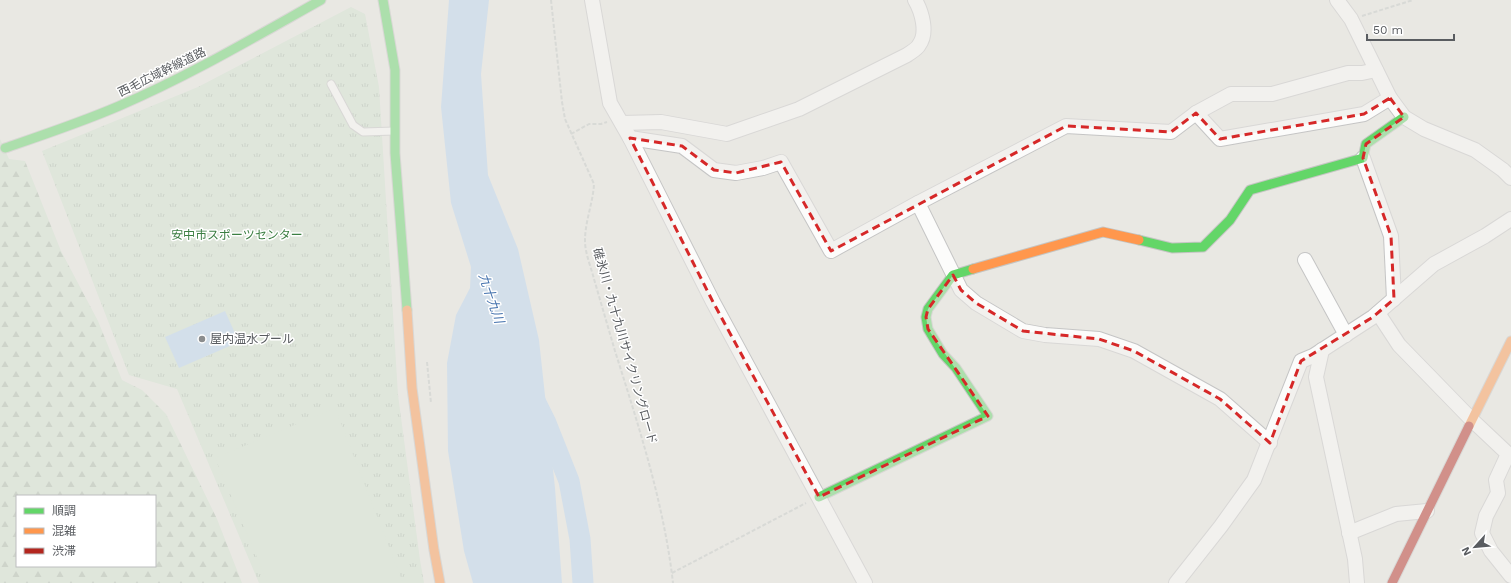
<svg xmlns="http://www.w3.org/2000/svg" width="1511" height="583" font-family="'Work Sans','Noto Sans JP',sans-serif">
<style>
.forest{fill:url(#forest-firs);fill-rule:evenodd}
.park{fill:url(#park-tufts)}
.garden{fill:#d2e4d0}
.water{fill:#b9d6f1}
.lines{fill:none;stroke-linecap:round;stroke-linejoin:round}
.river{stroke:#b9d6f1;stroke-width:21}
.lane-casing{stroke:#c5c5c5;stroke-width:9}
.street-casing{stroke:#c5c5c5;stroke-width:16}
.fast-casing{stroke:#c5c5c3;stroke-width:11}
.slow-casing{stroke:#c5c5c3;stroke-width:11}
.jam-casing{stroke:#c5c5c3;stroke-width:11}
.path{stroke:#c4c9c6;stroke-width:2;stroke-dasharray:4 2;stroke-linecap:butt}
.lane{stroke:#fcfcfb;stroke-width:7}
.street{stroke:#fcfcfb;stroke-width:14}
.fast{stroke:#63d668;stroke-width:9}
.slow{stroke:#ff974d;stroke-width:9}
.jam{stroke:#b3261e;stroke-width:9}
.marked{fill:none;stroke:#d62828;stroke-width:3;stroke-dasharray:8 5;stroke-linejoin:round}
.poi-dot{fill:#8b8d8e;stroke:#fff;stroke-width:1.5}
.labels{text-anchor:middle;stroke-width:3;stroke-linejoin:round;paint-order:stroke}
.street-label{font-size:12px;fill:#595c60;stroke:#fff}
.park-label{font-size:12px;fill:#3b7e42;stroke:#fff}
.poi-label{font-size:12px;fill:#595c60;stroke:#fff;text-anchor:start}
.water-label{font-size:13px;font-style:italic;fill:#4875af;stroke:#fff}
</style>
<defs>
<pattern id="forest-firs" width="22" height="20" patternUnits="userSpaceOnUse"><rect width="22" height="20" fill="#d2e4d0"/><path d="M5 1l3.5 6h-7zM16 11l3.5 6h-7z" fill="#adbcac"/></pattern>
<pattern id="park-tufts" width="24" height="20" patternUnits="userSpaceOnUse"><rect width="24" height="20" fill="#d2e4d0"/><path d="M3 7l-1-3M5 7V3M7 7l1-3M15 17l-1-3M17 17v-4M19 17l1-3" fill="none" stroke="#adbcac"/></pattern>
</defs>
<rect width="100%" height="100%" fill="#e9e8e3"/>
<path class="forest" d="M0,139L9,159L25,161L61,251L98,321L122,380L142,390L166,414L217,519L242,583H0ZM17,496H155V566H17Z"/>
<path class="park" d="M351,7L365,14L379,87L398,395L420,560L424,583H259L177,389L129,375L42,151L198,87Z"/>
<path class="garden" d="M335,408L403,583H268L215,458Z"/>
<g class="water">
<path d="M449,0H489L481,74L488,175L518,249L539,340L555,488L562,583H473L464,551L448,451L447,363L456,315L470,288L471,267L451,203L441,107Z"/>
<path d="M225,311L239,342L179,368L165,337Z"/>
</g>
<g class="lines">
<path class="river" d="M536,403L546,423L569,481L580,539L583,583"/>
<defs>
<path id="lane" d="M331,84L353,125L363,132L394,131"/>
<g id="street">
<path d="M592,0L610,103L630,138L713,302L865,583"/>
<path d="M1337,0L1351,19L1390,98L1404,117L1424,129L1475,150L1503,170L1511,178"/>
<path d="M1196,113L1220,139L1364,114L1390,98"/>
<path d="M622,123L661,122L727,134L799,109L907,55C911,52 917,49 919,45C928,33 922,12 915,0"/>
<path d="M630,138L682,146L714,170L736,173L763,168L781,162L831,251L918,203L1066,126L1171,132L1196,113L1231,94H1272L1348,73H1362L1376,70"/>
<path d="M1363,158L1391,236L1394,299"/>
<path d="M918,203L961,290L976,303L1023,331L1045,335L1099,339L1134,351L1220,399L1270,443"/>
<path d="M1305,260L1346,335"/>
<path d="M1378,313L1399,345L1472,420L1508,454L1496,480L1498,493L1486,516L1482,533L1491,551L1511,576"/>
<path d="M1322,350L1316,377L1355,559L1357,583"/>
<path d="M1349,533L1396,514L1427,511"/>
<path d="M1176,583L1221,526L1254,480L1301,361L1313,356L1373,317L1434,264L1485,236L1511,219"/>
</g>
<g id="fast">
<path d="M383,0L395,70V153L407,310"/>
<path d="M5,148C43,135 82,122 119,106C189,76 255,37 321,0"/>
<path d="M1139,240L1172,248L1203,247L1230,220L1250,190L1363,158L1366,144L1404,117"/>
<path d="M819,497L988,416L956,368L943,354L928,329L926,317L928,309L953,275L973,269"/>
</g>
<g id="slow">
<path d="M973,269L1103,232L1139,240"/>
<path d="M407,310L412,388L434,550L440,583"/>
<path d="M1469,426L1511,341"/>
</g>
<path id="jam" d="M1392,583L1469,426"/>
</defs>
<use href="#lane" class="lane-casing"/>
<use href="#street" class="street-casing"/>
<use href="#fast" class="fast-casing"/>
<use href="#slow" class="slow-casing"/>
<use href="#jam" class="jam-casing"/>
<g class="path">
<path d="M551,0L562,102L565,119L594,184C593,203 585,221 585,241C585,253 591,267 594,279C601,303 608,327 615,351C639,427 664,504 673,583"/>
<path d="M1362,16L1413,0"/>
<path d="M571,134L589,124H601L607,122"/>
<path d="M427,362L431,403"/>
<path d="M672,573L806,503"/>
</g>
<use href="#lane" class="lane"/>
<use href="#street" class="street"/>
<use href="#fast" class="fast"/>
<use href="#slow" class="slow"/>
<use href="#jam" class="jam"/>
</g>
<path d="M0 0H1511V583H0ZM1390,98L1404,117L1366,144L1363,158L1391,236L1394,299L1373,317L1301,361L1270,443L1220,399L1134,351L1099,339L1023,331L976,303L961,290L953,275L928,309L926,317L928,329L988,416L819,497L713,302L630,138L682,146L714,170L736,173L781,162L831,251L1066,126L1171,132L1196,113L1220,139L1364,114Z" fill="#e9e8e3" fill-opacity=".55" fill-rule="evenodd"/>
<path class="marked" d="M1390,98L1404,117L1366,144L1363,158L1391,236L1394,299L1373,317L1301,361L1270,443L1220,399L1134,351L1099,339L1023,331L976,303L961,290L953,275L928,309L926,317L928,329L988,416L819,497L713,302L630,138L682,146L714,170L736,173L781,162L831,251L1066,126L1171,132L1196,113L1220,139L1364,114Z"/>
<circle class="poi-dot" cx="202" cy="339" r="4"/>
<g class="labels">
<g class="street-label">
<text transform="translate(162 72) rotate(-26)" y="4">西毛広域幹線道路</text>
<text transform="translate(625 346) rotate(74)" y="4">碓氷川・九十九川サイクリングロード</text>
</g>
<g class="park-label">
<text x="237" y="239">安中市スポーツセンター</text>
</g>
<g class="poi-label">
<text x="210" y="343">屋内温水プール</text>
</g>
<g class="water-label">
<text transform="translate(492 298) rotate(71)" y="5">九十九川</text>
</g>
</g>
<rect x="16" y="495" width="140" height="72" fill="#ffffff" stroke="#bdbebf"/>
<rect x="24" y="508" width="20" height="6" fill="#63d668" stroke="#bdbebf"/>
<text x="52" y="515" font-size="12" fill="#595c60">順調</text>
<rect x="24" y="528" width="20" height="6" fill="#ff974d" stroke="#bdbebf"/>
<text x="52" y="535" font-size="12" fill="#595c60">混雑</text>
<rect x="24" y="548" width="20" height="6" fill="#b3261e" stroke="#bdbebf"/>
<text x="52" y="555" font-size="12" fill="#595c60">渋滞</text>
<g transform="translate(1475 547) rotate(243)" stroke="#ffffff" stroke-width="3" paint-order="stroke">
<path d="M0-3L7 15L0 10L-7 15Z" fill="#595c60"/>
<text y="-6" font-size="11" font-weight="bold" text-anchor="middle" fill="#595c60">N</text>
</g>
<path d="M1367 34v6h87v-6" fill="none" stroke="#595c60" stroke-width="2"/>
<text x="1373" y="34" font-size="12" fill="#595c60" stroke="#ffffff" stroke-width="3" paint-order="stroke">50 m</text>
</svg>
